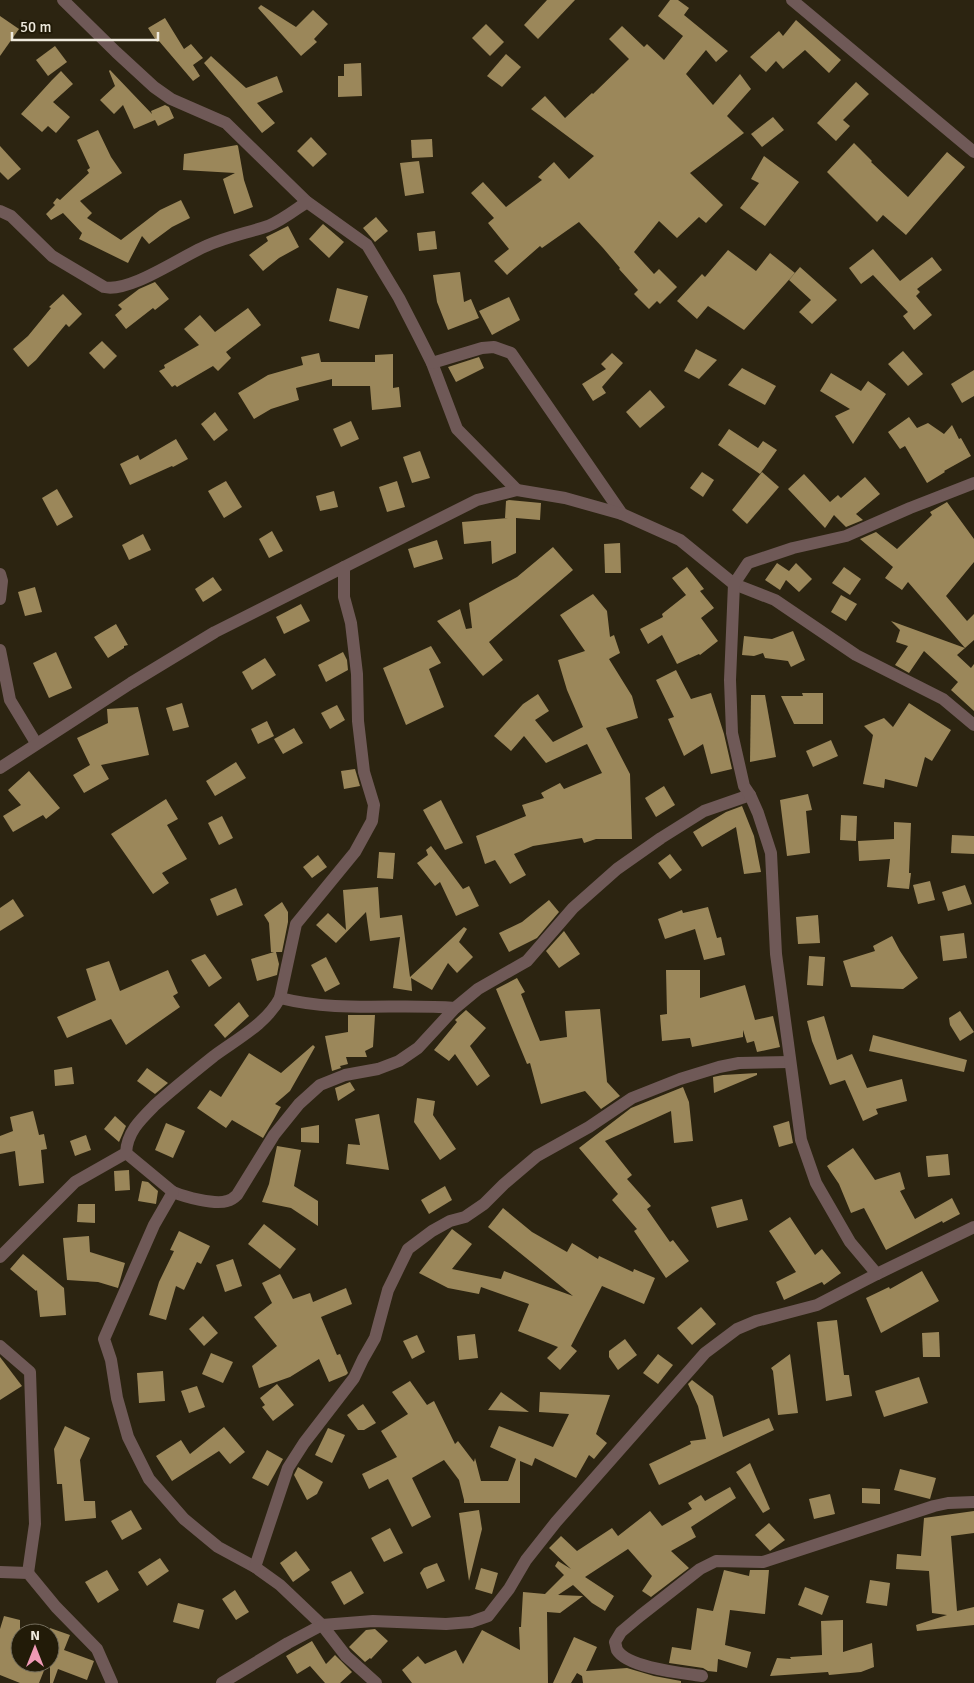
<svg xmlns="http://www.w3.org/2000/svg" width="974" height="1683" font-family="Signika,sans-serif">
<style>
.building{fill:#9b875a}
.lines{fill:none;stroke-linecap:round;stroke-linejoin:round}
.street{stroke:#6f5957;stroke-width:12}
</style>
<rect width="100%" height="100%" fill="#2c2411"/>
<g class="building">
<path d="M547,0H575L538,39L524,25Z"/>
<path d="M670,0H678L689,8L684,15L728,51L716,62L706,50L686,74L713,105L740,74L751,89L727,116L744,133L690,173L723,205L706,223L699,217L677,238L659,221L634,252L654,274L659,269L677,287L660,304L657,301L649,309L634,294L638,290L619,269L620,268L603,248L579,222L542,248L540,246L507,275L494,261L509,249L488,223L494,218L471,193L483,182L506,207L542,180L538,177L554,162L569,179L594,156L531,109L545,96L565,118L592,93L593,94L629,59L609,39L622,26L644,47L647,44L664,60L683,36L658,16Z"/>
<path d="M261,5L296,27L313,10L328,24L314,39L317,42L301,56L258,8Z"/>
<path d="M0,16L19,29L0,56Z"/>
<path d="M165,18L184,49L191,44L203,58L193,65L200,76L193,81L159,41L157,42L148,28Z"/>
<path d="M796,20L841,60L829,73L805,50L783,69L776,61L766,72L750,57L779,31L783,36Z"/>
<path d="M486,24L504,42L490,56L472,38Z"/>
<path d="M55,46L67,62L48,76L36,60Z"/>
<path d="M506,54L521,67L502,87L487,76Z"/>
<path d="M211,56L246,88L277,76L283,92L257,103L275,123L262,133L204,63Z"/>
<path d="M361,63L362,96L338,97V76H344V64Z"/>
<path d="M110,70L152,114L151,111L165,105L169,107L174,118L158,126L155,120L134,129L123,105L114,114L100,100L115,86L109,71Z"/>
<path d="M61,71L73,84L53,102L70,117L56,133L48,126L42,132L21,114L52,80Z"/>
<path d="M856,82L869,94L843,120L850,126L836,141L817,123Z"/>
<path d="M773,117L784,130L762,147L751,134Z"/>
<path d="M98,130L111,157L122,173L80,201L92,213L87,218L121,240L160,210L181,200L190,218L172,227L149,244L142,236L128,263L79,239L82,233L63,213L51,220L46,214L55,205L53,203L57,198L60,200L89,173L87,170L90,168L77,140Z"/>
<path d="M311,137L327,154L313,167L297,151Z"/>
<path d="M432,139L433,157L412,158L411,140Z"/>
<path d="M854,143L872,161L871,162L908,197L947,152L965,167L906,235L883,215L877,222L827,172Z"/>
<path d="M237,145L238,146L244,180L253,207L234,214L223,179L235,173L183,170L184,154Z"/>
<path d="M0,146L21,169L8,180L0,172Z"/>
<path d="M764,156L799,182L765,226L740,208L759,183L751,179Z"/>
<path d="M419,161L424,193L405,196L400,163Z"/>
<path d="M376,217L388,231L375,242L363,228Z"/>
<path d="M323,224L344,242L329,258L309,239Z"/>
<path d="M288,226L299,247L279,258L263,271L249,255L268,241L266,237Z"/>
<path d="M435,231L437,249L419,251L417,233Z"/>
<path d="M873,249L900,281L932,257L942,270L917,289L920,292L916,296L932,315L914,330L903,316L908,312L873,275L861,284L849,268Z"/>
<path d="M728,250L756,271L770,253L795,273L744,330L708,306L697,319L677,301L702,274L705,277Z"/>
<path d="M800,267L837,300L812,324L799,312L811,300L789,280Z"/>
<path d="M460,272L464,302L471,299L479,318L448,330L437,302L433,275Z"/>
<path d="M155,282L169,299L155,310L153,308L126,329L115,315L122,309L118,305L139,289Z"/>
<path d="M337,288L368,296L359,329L329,321Z"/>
<path d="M63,294L82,314L69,327L66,324L36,360L28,367L13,349L28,336L51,308L49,307Z"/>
<path d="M509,297L520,320L492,335L479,311Z"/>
<path d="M248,308L261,325L226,352L231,358L218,371L213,366L177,387L175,385L172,387L159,371L165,368L164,365L199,345L184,329L200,315L215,332Z"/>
<path d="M102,341L117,356L104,369L89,353Z"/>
<path d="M696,349L717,360L699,379L684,371Z"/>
<path d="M903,351L923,374L908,386L888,364Z"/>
<path d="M319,353L321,362H375V355L393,354V388L399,387L401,407L372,410L370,386H332V379L296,388L299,400L271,409L254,419L238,393L268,375L303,365L301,357Z"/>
<path d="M612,353L623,363L602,387L606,393L593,401L582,384L606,369L601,364Z"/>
<path d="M479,357L484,368L456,382L448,367Z"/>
<path d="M742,368L776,386L765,405L728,385Z"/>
<path d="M974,370V396L962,403L951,384Z"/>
<path d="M831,373L861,391L868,381L886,394L853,444L835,416L850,409L820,391Z"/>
<path d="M650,390L665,407L640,428L626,412Z"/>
<path d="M215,412L228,430L214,441L201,424Z"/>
<path d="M909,417L917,428L928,423L944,434L952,425L959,439L961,438L971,456L944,471L945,472L927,483L905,446L900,449L888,432Z"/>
<path d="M351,421L359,439L341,447L333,429Z"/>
<path d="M729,429L758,448L763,441L777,450L760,474L718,445Z"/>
<path d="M176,439L188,459L173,467L172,466L130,485L120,464L138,455L140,460Z"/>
<path d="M420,451L430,478L412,483L403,457Z"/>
<path d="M702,472L714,480L703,497L690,488Z"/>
<path d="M762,472L779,487L747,524L732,510Z"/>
<path d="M804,474L830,502L838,495L841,498L865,477L880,494L856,514L863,520L846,527L834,515L825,528L788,489Z"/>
<path d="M226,481L242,507L224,518L208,491Z"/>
<path d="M397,481L405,507L387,512L379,487Z"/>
<path d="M57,489L73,517L57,526L42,498Z"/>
<path d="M334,491L338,507L320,511L316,496Z"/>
<path d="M509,500L541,503L540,520L516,518V553L492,564L491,541L464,544L462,522L508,518H505L506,501Z"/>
<path d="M947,502L974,539V562L946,596L967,621L974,614V640L965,648L908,582L902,590L885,578L893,567L860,539L876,532L897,549L932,515L930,512Z"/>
<path d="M272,531L283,551L269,558L259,539Z"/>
<path d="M143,534L151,550L129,560L122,545Z"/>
<path d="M437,540L443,559L414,568L408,549Z"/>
<path d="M620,543L621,573H605L604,544Z"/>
<path d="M553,547L573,570L489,642L503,660L483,676L437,621L460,609L466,629L472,628L469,603L517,577Z"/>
<path d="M777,563L789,571L796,563L812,579L799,592L786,580L780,590L765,580Z"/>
<path d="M687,567L704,589L700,591L714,608L701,618L718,641L700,655L699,654L677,664L662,635L648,644L640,629L663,617L662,614L686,595L672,578Z"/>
<path d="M844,567L861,579L850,595L832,583Z"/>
<path d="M213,577L222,590L203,602L195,589Z"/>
<path d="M35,587L42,612L25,616L18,592Z"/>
<path d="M593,594L607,611L610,637L614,635L620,653L609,659L632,696L638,718L606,728L630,774L632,839H596L584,843L582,838L533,846L514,854L526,875L510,884L495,860L485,864L476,836L526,816L522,805L544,798L541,793L560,783L564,789L602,773L587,744L546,763L524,736L511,751L494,736L523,704L538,694L549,711L535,720L553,742L583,727L567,690L558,660L585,651L560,615Z"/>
<path d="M841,595L857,604L846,621L831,612Z"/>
<path d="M301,604L310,621L284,634L276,617Z"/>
<path d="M891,621L965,648L957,655L971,668L974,664V711L951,690L958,682L924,651L909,673L895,665L908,646L896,642L900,630Z"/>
<path d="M116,624L128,645L124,646V648L108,658L94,637Z"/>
<path d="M793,631L805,660L791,667L788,661L765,658L763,653L754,656L742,655L744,636L772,639Z"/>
<path d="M431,646L441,663L429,669L444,707L406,725L383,668Z"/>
<path d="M56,652L72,688L49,698L33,663Z"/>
<path d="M343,652L347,660L348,670L326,682L318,665Z"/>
<path d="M265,658L276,675L252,690L242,672Z"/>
<path d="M676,670L691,699L711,693L724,734L732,769L711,774L703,744L684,756L668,719L674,717L656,680Z"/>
<path d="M802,693H823V724H794L781,696H803Z"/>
<path d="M751,695H765L776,757L750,762Z"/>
<path d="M182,703L189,727L173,731L166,708Z"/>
<path d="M909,703L951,730L932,761L925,757L917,787L885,779L884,788L863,784L873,735L864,726L884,718L893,727Z"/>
<path d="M337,705L345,720L330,729L321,713Z"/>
<path d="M138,707L149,755L101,765L109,779L84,793L73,775L90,765L77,738L108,723L107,709Z"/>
<path d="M267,721L274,736L258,744L251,729Z"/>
<path d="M294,728L303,743L283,754L274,739Z"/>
<path d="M831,740L838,756L813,767L806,751Z"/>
<path d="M236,762L246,778L215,796L206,781Z"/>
<path d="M355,769L360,786L344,789L341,771Z"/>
<path d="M29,771L60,808L46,819L43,815L13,832L3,816L21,805L8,790Z"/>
<path d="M664,786L675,805L656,817L645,798Z"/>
<path d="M808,794L812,810L806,811L810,853L787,856L780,800Z"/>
<path d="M166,799L178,819L167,825L187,859L162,873L169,883L153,894L111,834Z"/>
<path d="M441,800L463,843L445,850L423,810Z"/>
<path d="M742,806L754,836L761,872L744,874L736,827L702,847L693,832L726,812Z"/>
<path d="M841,815L857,816L856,841L840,840Z"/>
<path d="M222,816L233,838L219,845L208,823Z"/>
<path d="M894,822L911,823L909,873H911L909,889L887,887L890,859L859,861L858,841L894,839Z"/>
<path d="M952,835L974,836V854L951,853Z"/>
<path d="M431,846L463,889L469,886L479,906L456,916L440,882L435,886L417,863L428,855L426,850Z"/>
<path d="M379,852L395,853L393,879L377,878Z"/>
<path d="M670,854L682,870L670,879L658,863Z"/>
<path d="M318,855L327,867L312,878L303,867Z"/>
<path d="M930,881L935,900L918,904L913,885Z"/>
<path d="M965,885L972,904L948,911L942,892Z"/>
<path d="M378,887L380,918L402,915L410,977L464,927L467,929L459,942L473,957L457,973L448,963L432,990L411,978L412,991L393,988L400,937L370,941L366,912L336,943L316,925L328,913L346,930L343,890Z"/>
<path d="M236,888L243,905L217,916L210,899Z"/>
<path d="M13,899L24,916L0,931V908Z"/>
<path d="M549,900L559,912L537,938L509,952L499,933L522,922Z"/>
<path d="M282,902L288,912V922L282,952H276L279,964L277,975L257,981L251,959L274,952H271L269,923L264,915Z"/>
<path d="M708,907L717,938L721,937L725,955L704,960L695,929L665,939L658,919L682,910L683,913Z"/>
<path d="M818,915L820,943L798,944L796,917Z"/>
<path d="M564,931L580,954L559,968L546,951Z"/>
<path d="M964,933L967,958L943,961L940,936Z"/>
<path d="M892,936L900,951L918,978L903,989L851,987L843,961L875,951L873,946Z"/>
<path d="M205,954L222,978L209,987L191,960Z"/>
<path d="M809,956L825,957L823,986L807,985Z"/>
<path d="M326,957L340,984L325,992L311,965Z"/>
<path d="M109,961L120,991L168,970L178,993L173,996L180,1007L126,1045L111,1019L67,1038L57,1017L96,1000L86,969Z"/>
<path d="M666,970H700V998L745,985L755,1020L773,1016L780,1047L757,1052L754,1041L747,1043L743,1030V1037L692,1047L690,1038L662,1041L660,1015L667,1014Z"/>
<path d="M517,978L525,992L521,994L540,1041L567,1037L565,1011L600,1009L607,1082L620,1096L601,1109L585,1091L541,1104L530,1063L527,1064L496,989Z"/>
<path d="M239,1002L249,1016L225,1038L214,1025Z"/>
<path d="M466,1010L486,1028L470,1046L490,1076L477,1086L455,1054L449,1061L434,1050L457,1022L455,1020Z"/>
<path d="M960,1011L974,1032L960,1041L950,1025L949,1018Z"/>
<path d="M348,1015H375L373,1047L365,1051L367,1057H346L348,1064L340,1066L341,1068L332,1071L325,1036L348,1032Z"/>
<path d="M824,1016L837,1060L852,1054L867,1088L902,1079L907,1101L876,1109L878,1114L863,1121L845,1080L830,1085L812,1041L807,1021Z"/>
<path d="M873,1035L967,1060L964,1072L869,1051Z"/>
<path d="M313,1045L315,1047L290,1091L275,1104L281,1107L263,1138L232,1120L226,1128L197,1108L210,1090L221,1097L249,1053L281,1073Z"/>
<path d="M72,1067L74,1084L55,1086L54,1070Z"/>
<path d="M147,1068L168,1083L155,1094L137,1081Z"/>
<path d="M757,1073V1075L714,1093L713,1077L723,1075Z"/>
<path d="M350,1082L355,1090L338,1101L335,1088Z"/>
<path d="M683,1087L689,1102L693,1141L674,1143L671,1111L605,1141L632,1175L627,1179L651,1206L647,1209L670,1242L673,1240L689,1261L666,1278L634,1231L637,1229L612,1200L618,1194L579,1148L631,1108Z"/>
<path d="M417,1098L435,1101L433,1115L456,1149L440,1160L414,1122Z"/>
<path d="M33,1111L39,1135L44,1134L47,1149L41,1150L44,1183L19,1186L15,1151L0,1154V1136L13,1131L10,1117Z"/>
<path d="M379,1114L389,1170L346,1164L348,1144L360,1145L355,1119Z"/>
<path d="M115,1116L126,1126L119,1142L104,1129Z"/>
<path d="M789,1121L793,1143L779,1147L773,1126Z"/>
<path d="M166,1123L185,1131L173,1158L155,1150Z"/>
<path d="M319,1125V1143L301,1142V1128Z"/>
<path d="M86,1135L91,1150L75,1156L70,1141Z"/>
<path d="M277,1146L301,1150L294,1186L318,1201V1226L291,1208L262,1202L269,1184Z"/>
<path d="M853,1148L875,1180L900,1172L905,1189L900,1191L915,1219L952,1198L960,1214L943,1223L942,1221L886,1250L864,1208L851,1213L839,1184L827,1166Z"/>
<path d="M948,1154L950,1175L928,1177L926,1156Z"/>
<path d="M129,1170L130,1190L115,1191L114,1171Z"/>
<path d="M142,1181L148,1182L158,1191L156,1204L138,1201Z"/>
<path d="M445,1186L452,1200L429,1214L421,1200Z"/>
<path d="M742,1199L748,1220L717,1228L711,1207Z"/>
<path d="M78,1204H95V1223L77,1222Z"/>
<path d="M503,1208L532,1232L567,1252L572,1243L598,1259L599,1256L633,1272L634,1269L655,1278L644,1304L602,1286L571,1346L577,1351L560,1370L547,1358L558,1347L518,1331L529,1304L481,1287L479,1294L448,1288L419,1273L452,1229L472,1244L452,1269L501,1279L504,1271L573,1296L488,1227Z"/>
<path d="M790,1217L815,1255L822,1249L841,1273L824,1285L822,1282L784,1300L776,1282L796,1272L769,1231Z"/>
<path d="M264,1224L296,1249L280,1269L248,1244Z"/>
<path d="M179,1231L210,1246L201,1264L197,1262L184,1290L176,1286L166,1320L149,1315L159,1282L174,1251L170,1250Z"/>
<path d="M89,1236L90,1252L125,1263L118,1288L98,1282L67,1280L63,1238Z"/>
<path d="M23,1254L64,1288L66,1315L40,1317L37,1290L36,1291L10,1269Z"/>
<path d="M233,1259L242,1286L225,1292L216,1265Z"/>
<path d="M922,1271L939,1301L881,1333L866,1298L889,1287L890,1289Z"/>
<path d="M280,1274L293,1299L310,1293L313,1302L346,1288L352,1304L321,1317L337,1355L340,1354L348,1373L346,1375L329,1382L319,1359L290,1377L259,1388L252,1366L277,1346L254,1317L272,1303L262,1283Z"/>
<path d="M701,1307L716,1324L692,1345L677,1328Z"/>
<path d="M203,1316L218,1333L204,1346L189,1329Z"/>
<path d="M837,1320L844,1375H849L852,1396L826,1401L817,1322Z"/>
<path d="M939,1332L940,1357H923L922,1333Z"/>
<path d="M475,1334L478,1358L459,1360L457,1336Z"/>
<path d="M417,1335L425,1352L412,1359L403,1341Z"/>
<path d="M625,1339L637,1355L618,1370L609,1357V1351Z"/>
<path d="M211,1353L233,1362L223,1383L202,1374Z"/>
<path d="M658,1354L673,1365L658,1384L643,1373Z"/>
<path d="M790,1354L798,1413L778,1415L773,1371L771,1368Z"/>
<path d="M0,1357L22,1386L0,1400Z"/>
<path d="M163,1371L165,1401L139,1403L137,1373Z"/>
<path d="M919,1377L928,1403L884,1417L875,1391Z"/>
<path d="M692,1380L713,1396L723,1437L769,1418L774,1430L659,1485L649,1464L691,1444L690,1441L706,1439L698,1406L688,1384Z"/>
<path d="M410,1381L427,1405L434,1401L455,1444L458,1441L474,1462L475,1458L481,1481H508L516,1459L490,1447L499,1426L553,1447L569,1414L539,1412L540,1392L610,1395L596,1434L607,1443L594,1459L589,1455L576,1478L535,1458L532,1466L520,1461V1503H464V1500L459,1480L444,1460L412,1478L431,1517L412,1527L388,1479L369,1489L362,1474L397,1457L381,1431L408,1414L392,1392Z"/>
<path d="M277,1384L294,1405L273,1421L262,1407L265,1405L260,1398Z"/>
<path d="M197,1386L205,1407L189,1413L181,1391Z"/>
<path d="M501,1392L529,1412L488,1410Z"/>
<path d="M363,1404L376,1423L364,1430H358L347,1415Z"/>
<path d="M65,1426L90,1438L80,1460L84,1501H95L96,1518L65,1521L62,1484H57L54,1449Z"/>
<path d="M224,1427L245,1452L230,1464L219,1451L172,1481L156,1456L181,1440L190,1454Z"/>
<path d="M328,1428L345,1435L332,1463L315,1455Z"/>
<path d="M267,1450L283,1459L268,1486L252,1478Z"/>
<path d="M750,1463L770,1509L763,1513L736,1472Z"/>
<path d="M298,1467L323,1482L317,1494L307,1500L294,1475Z"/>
<path d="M900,1469L936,1478L930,1499L894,1490Z"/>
<path d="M730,1487L736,1498L691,1527L696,1537L671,1551L689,1568L651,1597L642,1591L652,1576L628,1549L585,1577L614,1596L605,1611L592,1603L573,1585L558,1595L583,1596L560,1613L547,1612L548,1683H412L402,1670L418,1656L425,1664L456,1650L463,1664L482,1630L520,1650L519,1627H521L523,1592L545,1594L564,1575L555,1566L558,1561L571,1569L549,1548L561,1536L577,1551L612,1528L618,1536L650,1511L662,1526L692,1509L688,1503L701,1495L705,1501Z"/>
<path d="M862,1488L880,1489V1504L862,1503Z"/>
<path d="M830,1494L835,1514L814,1519L809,1499Z"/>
<path d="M131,1510L142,1529L122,1540L111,1521Z"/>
<path d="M479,1510L482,1529L469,1581L459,1513Z"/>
<path d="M974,1511V1533L951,1536L957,1611L974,1607V1625L917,1631L916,1625L947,1615L932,1613L929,1571L896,1569L897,1554L921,1556L924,1518Z"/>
<path d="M769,1523L785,1540L770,1551L755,1535Z"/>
<path d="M390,1528L403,1553L384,1562L371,1538Z"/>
<path d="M296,1551L310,1570L293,1582L280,1563Z"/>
<path d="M160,1558L169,1571L147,1586L138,1572Z"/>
<path d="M437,1563L445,1581L427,1589L420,1573L424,1568Z"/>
<path d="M481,1568L498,1573L492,1594L475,1589Z"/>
<path d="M107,1570L119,1590L98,1603L85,1582Z"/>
<path d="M724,1570L749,1576L750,1570H769L765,1614L730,1610L725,1645L751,1652L747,1668L718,1659L717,1672L708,1671L703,1668L669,1663L672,1647L691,1650L697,1608L713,1611Z"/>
<path d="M351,1571L364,1593L344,1605L331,1582Z"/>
<path d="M870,1580L890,1583L887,1606L866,1603Z"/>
<path d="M805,1587L829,1596L822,1615L798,1605Z"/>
<path d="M235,1590L249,1612L236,1620L222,1599Z"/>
<path d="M178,1603L204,1610L199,1629L173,1622Z"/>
<path d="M4,1616L20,1620V1663H47L39,1683H20L0,1675V1629Z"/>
<path d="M843,1620V1652L872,1643L874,1667L861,1672L829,1675L828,1672L770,1676L777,1658L791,1659L790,1657L822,1655L821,1621Z"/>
<path d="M50,1628L70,1635L64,1650L94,1661L87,1680L58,1669L53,1683H50Z"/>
<path d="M375,1629L388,1641L371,1659L370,1658L365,1662L349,1647L366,1630Z"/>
<path d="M574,1637L597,1647L586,1671L627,1668L654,1676L681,1681V1683H583L582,1676L577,1673L571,1683H553Z"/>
<path d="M312,1641L326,1664L335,1655L352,1672L340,1683H325L310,1666L297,1674L286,1656Z"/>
</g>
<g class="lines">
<g class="street">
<path d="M63,0L116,52L154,87L171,99L226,123L307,202L367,245L399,298L420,339L432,363L457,429L517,490"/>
<path d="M792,0L974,152"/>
<path d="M0,211L11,216L52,256L104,287C130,293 180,257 206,246C226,237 247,233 268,226C281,221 295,210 307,202"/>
<path d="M432,363L482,348L494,347L511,353L622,514"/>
<path d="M0,574L2,581L0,599"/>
<path d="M0,650L10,700L36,743"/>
<path d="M0,768L131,683L215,632L477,500L517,490L565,498L622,514L680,540L734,584L775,600L856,655L943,699L974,725"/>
<path d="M280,998C340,1013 395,1003 455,1008"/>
<path d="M126,1153L173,1192C185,1197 215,1205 227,1201C231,1200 234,1198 237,1195L274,1135L299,1104L320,1085L345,1075L378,1069L399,1061L418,1048L455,1008L478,989L527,961L573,908L617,869L661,838L704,811L750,795"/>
<path d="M173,1192L154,1225L104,1339L111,1360L117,1398L128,1437L149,1479L184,1519L218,1547L255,1567L280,1585L322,1625L346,1656L376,1683"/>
<path d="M0,1257L75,1182L126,1153C127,1132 141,1119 155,1105C174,1088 194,1072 214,1056C237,1039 266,1024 280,998L296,924L355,852L372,821L374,805L364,772L358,721L357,674L351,623L344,597V567"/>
<path d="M877,1274L974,1227"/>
<path d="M0,1346L30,1372L35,1524L28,1573"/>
<path d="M255,1567L288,1468L304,1443L354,1378L363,1359L375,1338L388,1290L408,1249L432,1231L450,1221L465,1217L484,1204L504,1184L537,1156L589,1127L632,1098L680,1079L719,1067L739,1063L790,1062"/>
<path d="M0,1572L28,1573L56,1607L97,1649L112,1683"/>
<path d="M702,1676C682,1673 628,1668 617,1650C616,1647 616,1645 615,1642L621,1632L640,1616L700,1569L716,1561L763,1562L934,1506L948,1503L974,1502"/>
<path d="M222,1683L288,1643L322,1625L373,1621L446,1624L471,1622L488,1616L509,1589L526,1560L556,1522L705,1353L737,1329L756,1321L817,1305L877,1274L850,1242L816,1183L801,1140L776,954L771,853L758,813L750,795L744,786L732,733L730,680L734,584L748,563L793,548L846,536L910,508L974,483"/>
</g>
</g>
<g transform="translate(35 1648)"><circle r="24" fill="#221b08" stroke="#746e5e"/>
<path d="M0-4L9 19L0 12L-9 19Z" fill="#f09ab6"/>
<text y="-8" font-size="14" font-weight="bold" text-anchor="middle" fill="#efeade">N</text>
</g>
<path d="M12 32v8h146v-8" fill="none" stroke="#efeade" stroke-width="2.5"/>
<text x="20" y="32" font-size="15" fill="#efeade" stroke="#221b08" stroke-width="4" paint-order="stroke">50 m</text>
</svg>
